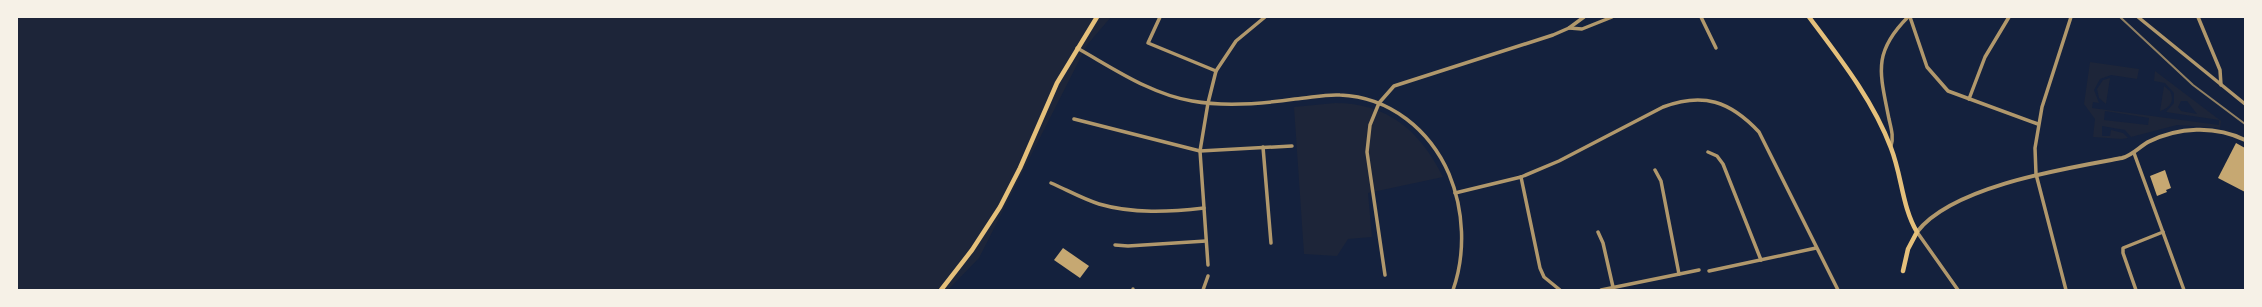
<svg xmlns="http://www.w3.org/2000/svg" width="2262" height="307" font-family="'Golos Text',sans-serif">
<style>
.green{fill:#1d2539;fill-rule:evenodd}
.building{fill:#c6a872}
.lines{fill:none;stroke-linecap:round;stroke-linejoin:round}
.minor{stroke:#b1986c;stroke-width:3.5}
.tertiary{stroke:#b1986c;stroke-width:4}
.secondary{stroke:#e5c07b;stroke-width:4.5}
.rail{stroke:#918062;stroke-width:2}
</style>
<rect width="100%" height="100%" fill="#14213d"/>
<g class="green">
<path d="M17,17H1111L1087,45L979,258L948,290H17Z"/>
<path d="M2090,62L2139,69L2137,79L2111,75L2100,79L2094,90L2099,103L2093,102L2092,108L2219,125V120L2166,112L2174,103V93L2165,83L2154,81L2155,71L2221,121L2220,128L2177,125L2131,137L2125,130L2102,126V136H2110L2111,130L2123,133L2128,138L2121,139L2093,137L2095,119L2084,104ZM2181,101H2187L2197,114L2181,111L2178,107ZM2105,111L2149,118L2148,125L2104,120Z"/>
<path d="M2110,78L2106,104L2099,98L2097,89L2103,80Z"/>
<path d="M2164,86L2170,91C2175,101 2170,108 2160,111Z"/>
<path d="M1335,103C1388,103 1420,131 1443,177L1368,193L1372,237L1348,239L1337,256L1304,254L1294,107Z"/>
</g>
<g class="building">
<path d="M2236,143L2245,148V192L2218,178Z"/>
<path d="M2165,170L2171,188L2166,190L2167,192L2157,196L2150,176Z"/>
<path d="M1063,248L1089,266L1080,278L1054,260Z"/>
</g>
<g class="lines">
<g class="minor">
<path d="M1160,17L1148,43L1216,71"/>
<path d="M1701,17L1716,48"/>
<path d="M1910,17L1927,67L1948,91L2038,124"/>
<path d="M2138,17L2245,104"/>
<path d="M2198,17L2220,70L2221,85"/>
<path d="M1569,28L1582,29L1612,17"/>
<path d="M1077,48C1113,68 1150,94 1192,101C1226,107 1261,104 1295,99C1310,98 1325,94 1340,95C1390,97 1430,130 1449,174C1464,210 1466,253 1453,290"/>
<path d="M1969,99L1985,57L2009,17"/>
<path d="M1074,119L1200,151L1292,146"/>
<path d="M1891,146C1894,137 1891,128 1889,119C1880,73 1872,53 1908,17"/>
<path d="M1263,147L1271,243"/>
<path d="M1708,152L1717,156L1723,164L1761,260"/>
<path d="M2134,153L2184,290"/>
<path d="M1655,170L1661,181L1679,274"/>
<path d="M1521,177L1540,268L1544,277L1560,290"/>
<path d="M1051,183C1067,190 1083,199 1099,204C1133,214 1170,212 1204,208"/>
<path d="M1455,193L1521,177L1559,161L1663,107C1703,92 1730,101 1759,132L1838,290"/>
<path d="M1598,232L1603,243L1613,287"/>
<path d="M1917,232L1958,290"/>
<path d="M1115,245L1128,246L1206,241"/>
<path d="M1208,265L1200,151L1208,103L1216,71L1236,41L1265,17"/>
<path d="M1709,271L1816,248"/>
<path d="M1385,275L1367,152L1370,125L1379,103L1394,86L1553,35L1569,28L1584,17"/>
<path d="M1133,290V289"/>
<path d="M1203,290L1208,276"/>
<path d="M1601,290L1699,270"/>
<path d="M2066,290L2036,174L2035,148L2042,107L2071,17"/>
<path d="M2136,290L2123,253V248L2163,232"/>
</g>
<path class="tertiary" d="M1917,232C1952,186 2067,168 2122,158C2133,155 2139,147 2148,142C2178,127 2215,125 2245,140"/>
<g class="secondary">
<path d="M1809,17C1839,57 1873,100 1891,148C1902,176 1902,207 1917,232L1908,249L1903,271"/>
<path d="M941,290L972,250L1000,207L1020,168L1057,83L1097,17"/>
</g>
<path class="rail" d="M2120,17L2193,85L2245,124"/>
</g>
<rect width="2262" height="307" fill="none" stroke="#f6f1e7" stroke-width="36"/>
</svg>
